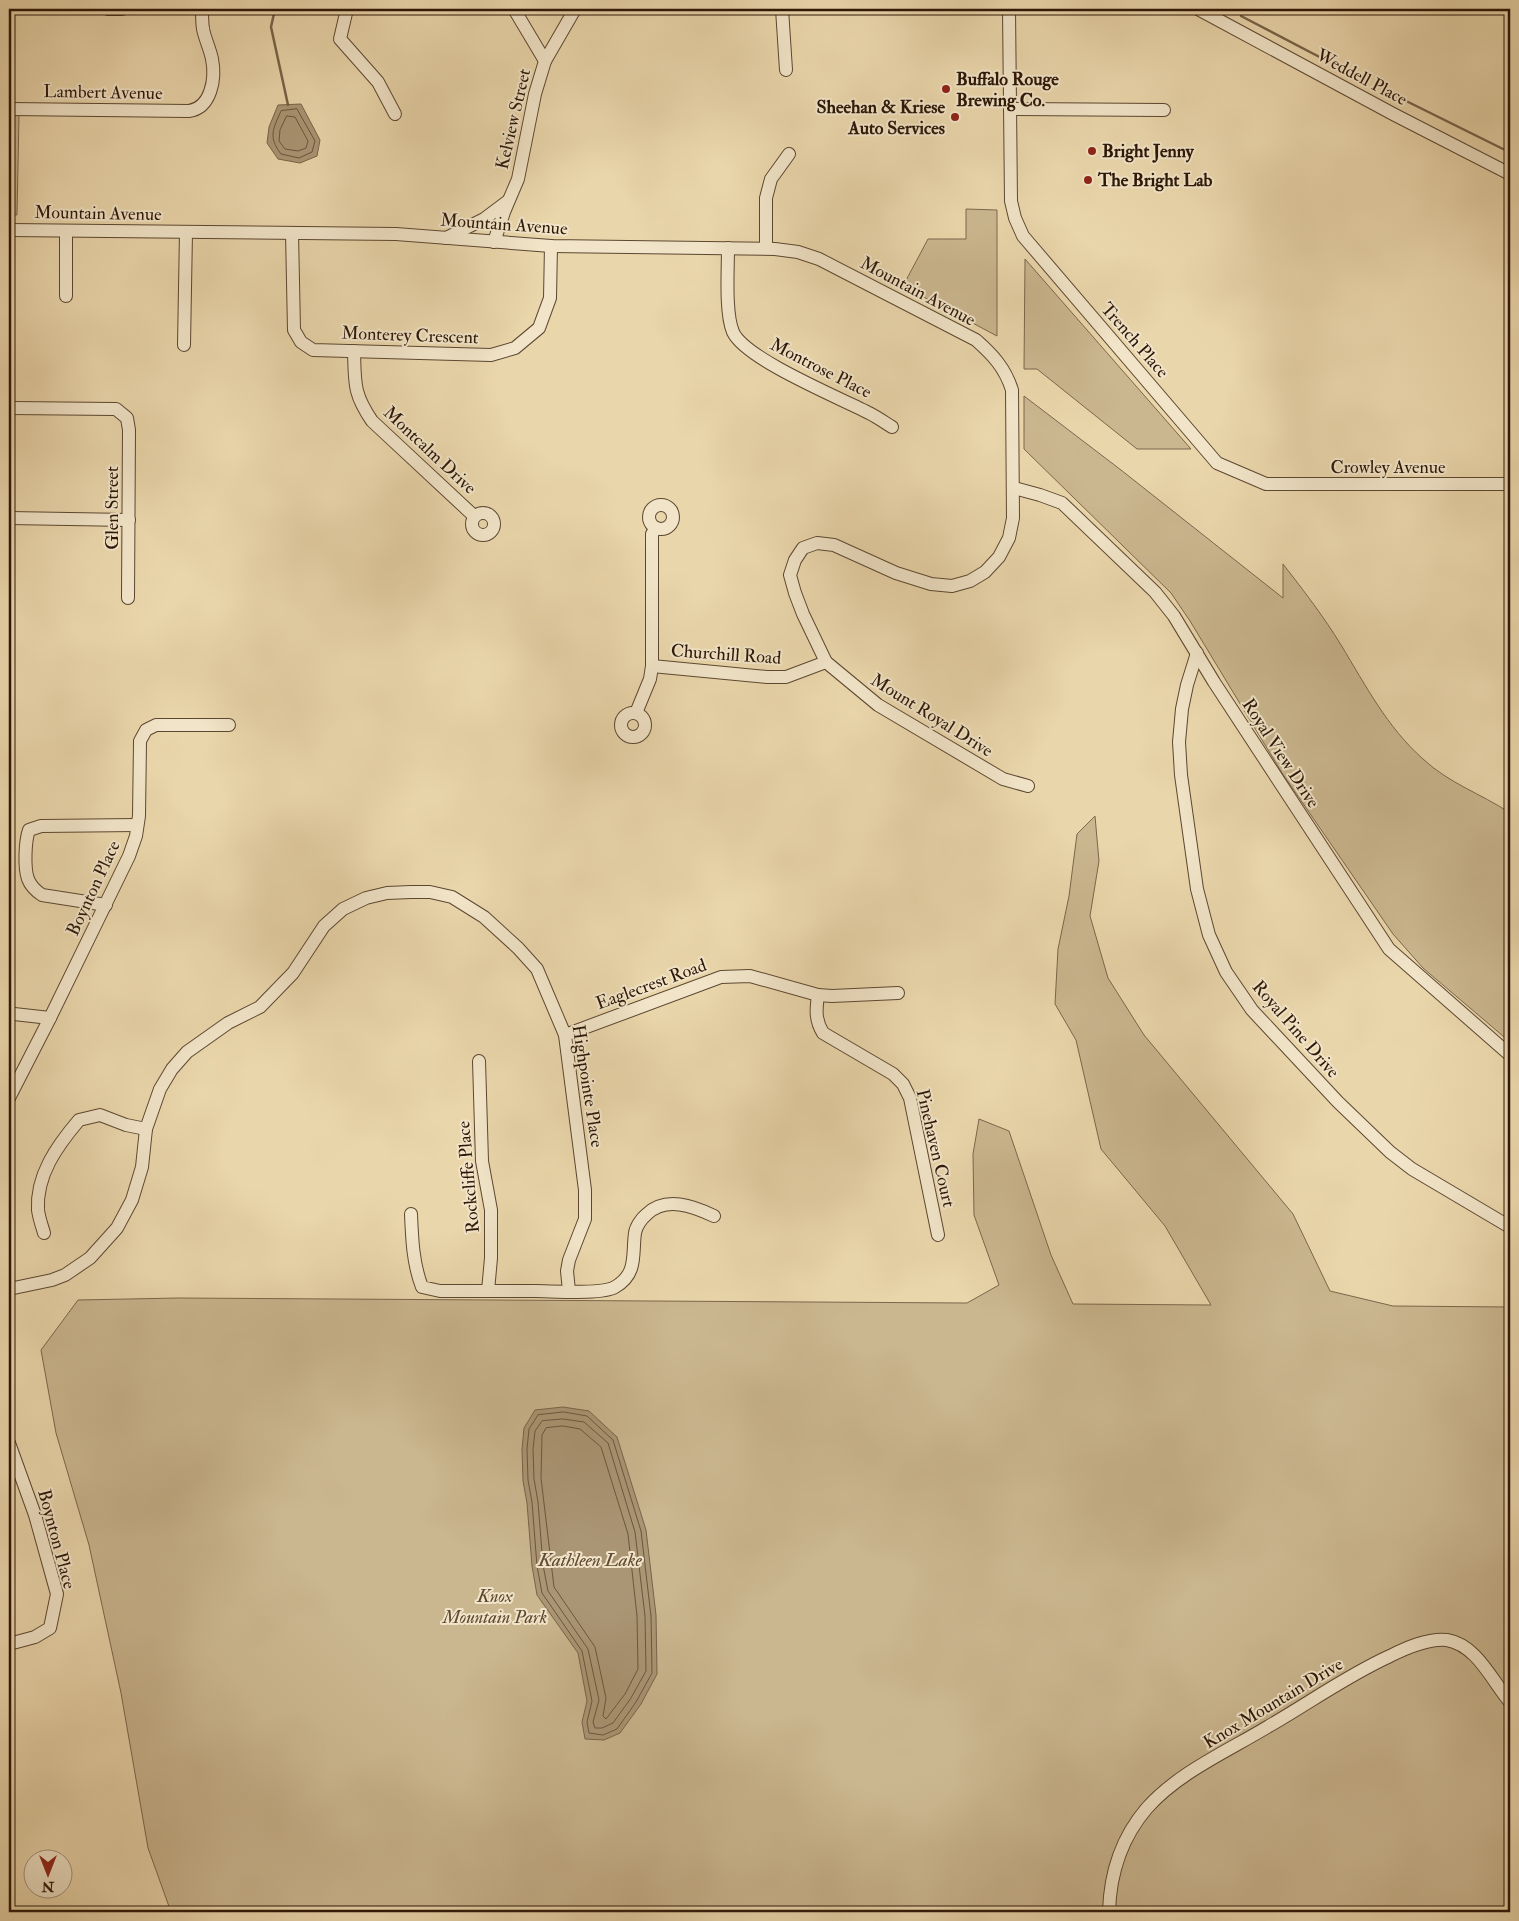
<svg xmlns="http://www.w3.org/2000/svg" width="1519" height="1921" font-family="'IM FELL Double Pica',serif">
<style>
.green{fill:#cab68f;stroke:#7c664c}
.water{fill:#aa9574;stroke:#786349}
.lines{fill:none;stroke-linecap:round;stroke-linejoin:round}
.shore{stroke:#6c563e;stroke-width:1}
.stream{stroke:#786349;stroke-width:2.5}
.minor-casing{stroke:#5c4731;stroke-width:14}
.minor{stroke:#f1e4c8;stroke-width:12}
.poi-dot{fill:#8f2418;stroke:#f1e4c8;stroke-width:2}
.labels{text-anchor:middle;stroke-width:4;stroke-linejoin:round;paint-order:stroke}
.street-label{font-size:18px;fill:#2d1708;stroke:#f1e4c8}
.poi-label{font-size:18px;font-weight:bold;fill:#2d1708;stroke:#f1e4c8;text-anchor:start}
.park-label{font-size:18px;font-style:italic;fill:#5c4730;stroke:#f1e4c8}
.water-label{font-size:19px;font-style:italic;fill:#5f4933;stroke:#f1e4c8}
</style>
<rect width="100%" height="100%" fill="#ead6ab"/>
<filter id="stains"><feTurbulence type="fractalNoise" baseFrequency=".004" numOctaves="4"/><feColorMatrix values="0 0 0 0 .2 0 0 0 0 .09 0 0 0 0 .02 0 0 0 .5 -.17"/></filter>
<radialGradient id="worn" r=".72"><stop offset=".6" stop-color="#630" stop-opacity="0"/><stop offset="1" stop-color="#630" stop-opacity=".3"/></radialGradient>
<g class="green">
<path d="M9,115H19L17,215L9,214Z"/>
<path d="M966,209L997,210V336L903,286L928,239H966Z"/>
<path d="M1025,259L1191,449H1137L1037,369H1024Z"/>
<path d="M1024,396L1121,470L1283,598V564C1304,591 1324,617 1341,645C1366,686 1387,727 1423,759C1450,784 1480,793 1510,813V1042L1423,968L1393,934L1282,773L1190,621L1171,593L1024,449Z"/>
<path d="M1095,816L1099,861L1090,916L1108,978L1144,1035L1293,1214L1330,1291L1393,1306L1510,1307V1912H171L148,1848L121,1693L89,1545L56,1433L41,1350L78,1300L178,1298L967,1303L999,1285L974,1215L973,1154L979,1119L1009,1131L1051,1255L1073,1304L1211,1305L1165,1226L1101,1149L1076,1040L1055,1004L1058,949L1069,896L1077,834Z"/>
</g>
<g class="water">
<path d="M301,104L320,140L317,156L300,163L278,159L267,143L269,127L278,105Z"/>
<path d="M563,1407L589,1411L617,1437L646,1530L656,1615L657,1674L641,1704L620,1733L604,1740L585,1739L582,1722L587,1701L578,1653L537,1595L532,1566L527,1503L523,1481L522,1449L524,1428L535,1410Z"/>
</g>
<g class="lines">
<g class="shore">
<path d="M297,109L315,141L312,152L299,158L281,154C268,137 273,129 281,111Z"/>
<path d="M287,116L295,117L308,141L306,148L298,151L285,149L279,141L280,130Z"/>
<path d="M564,1412L587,1416L613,1440L641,1531L651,1616L652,1673L636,1702L617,1729L603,1735L589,1733L587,1722L592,1701L582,1651L542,1593L537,1566L532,1502L528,1480L527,1449L529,1429L538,1415Z"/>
<path d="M563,1419L584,1422L608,1443L635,1532L645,1616L646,1671L631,1698L613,1723L602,1728H595L593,1722L599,1700L588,1649L548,1591L543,1565L538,1502L534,1479L533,1449L535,1431L542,1421Z"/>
<path d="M563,1426L580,1429L601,1447L628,1534L637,1616L638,1669L625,1694L606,1719L603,1716L606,1698L595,1647L554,1587L541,1478L542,1435L546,1428Z"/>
</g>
<g class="stream">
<path d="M275,9L271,27L288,105"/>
<path d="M1241,16L1331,63"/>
<path d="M1384,90L1503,149"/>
</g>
<defs>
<g id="minor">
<path d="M108,9H122"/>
<path d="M347,9L340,39L378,82L395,114"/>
<path d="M514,9L545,61"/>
<path d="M782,9L786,70"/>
<path d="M1009,9L1011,201L1015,218L1023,236L1217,463L1266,484H1510"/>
<path d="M1198,9L1395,115L1510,174"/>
<path d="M9,109L189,111C211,108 216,79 212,59C210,49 205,39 203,29C202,22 202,15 202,9"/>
<path d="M1010,109L1164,110"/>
<path d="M9,230L396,234L551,246L775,249L798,252L819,259L976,340C993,355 1005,368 1012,390L1013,518L1009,538L999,557L985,572L970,581L952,586L931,584L896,573L834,545L817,543L803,548L795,560L790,575L795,593L803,614L826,662L878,705L1003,779L1028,786"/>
<path d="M292,233L294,330L301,342L313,350L491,355L515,348L539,328L550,298L551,246"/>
<path d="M446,238L484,219L508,201"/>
<path d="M494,242L504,212L518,179L535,94L545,61L575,9"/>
<path d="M728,248C728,270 725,313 733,332C745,359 840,398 869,413C877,417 884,422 892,427"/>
<path d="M766,248V198L771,179L789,154"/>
<path d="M66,296V231"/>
<path d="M184,345L186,232"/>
<path d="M354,351C355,383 353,393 372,421L474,516"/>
<path d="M9,408L116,409L127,418L129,430L128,598"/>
<path d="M1014,488L1040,495L1062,503L1155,592L1174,616L1214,682L1389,949L1510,1055"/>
<circle cx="661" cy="517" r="12"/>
<circle cx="483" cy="524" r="11"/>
<path d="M9,518L129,520"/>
<path d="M1197,653L1187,685L1182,709L1179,742L1181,775L1197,889L1209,935L1226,972L1252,1010L1338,1102L1390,1152L1412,1169L1510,1227"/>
<path d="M652,666L767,677H786L826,662"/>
<circle cx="633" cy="725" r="12"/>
<path d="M636,713L650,679L652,666V534L656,528"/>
<path d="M106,905L42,895C36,891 31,887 28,879C24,868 25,841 29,830L41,826L137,825"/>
<path d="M818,995C816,1010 815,1020 823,1033L893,1074L903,1084L910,1098L938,1235"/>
<path d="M9,1014H14L50,1018"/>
<path d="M565,1035L721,977L750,976L818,995L832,996L898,993"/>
<path d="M479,1061L482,1161L491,1210V1258L488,1291"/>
<path d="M9,1098L50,1018L129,856L136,836L139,816L140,741L146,730L156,725H229"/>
<path d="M411,1214C412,1239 413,1264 422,1287L440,1291C472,1291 504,1291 535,1291C553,1291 601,1295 615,1287C638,1274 632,1254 635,1233C636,1226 642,1218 647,1214C666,1196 693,1206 714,1216"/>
<path d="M44,1233C42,1226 39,1218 38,1210C36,1175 57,1146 79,1120L100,1115L126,1125L146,1129"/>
<path d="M9,1289L52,1280L65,1275L90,1258L117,1228L132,1200L142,1167L146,1129L160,1089L172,1069L187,1052L228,1023L260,1007L293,973L324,926L343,909L366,898L387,893L411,892H430L452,897L484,917L518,948L537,969L565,1035L585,1190V1219L569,1260L567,1271L569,1291"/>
<path d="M9,1443L35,1515L57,1594L50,1628L35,1637L9,1644"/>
<path d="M1109,1912C1110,1874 1122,1837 1147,1808C1179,1772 1228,1751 1269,1726C1309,1703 1348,1675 1390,1656C1406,1648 1428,1638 1447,1640C1477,1645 1492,1681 1510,1702"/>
</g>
</defs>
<use href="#minor" class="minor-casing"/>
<use href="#minor" class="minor"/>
</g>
<g class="poi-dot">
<circle cx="946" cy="89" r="5"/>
<circle cx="955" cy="117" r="5"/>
<circle cx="1092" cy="151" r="5"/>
<circle cx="1088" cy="180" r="5"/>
</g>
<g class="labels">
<g class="street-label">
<text transform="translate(1362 77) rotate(28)" y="6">Weddell Place</text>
<text transform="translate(103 92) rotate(1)" y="6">Lambert Avenue</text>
<text transform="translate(513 119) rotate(-77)" y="6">Kelview Street</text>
<text transform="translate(98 213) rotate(1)" y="6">Mountain Avenue</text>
<text transform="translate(504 224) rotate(4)" y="6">Mountain Avenue</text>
<text transform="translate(918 291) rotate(28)" y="6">Mountain Avenue</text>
<text transform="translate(410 335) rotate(2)" y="6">Monterey Crescent</text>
<text transform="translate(1135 340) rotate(49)" y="6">Trench Place</text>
<text transform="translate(821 368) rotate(27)" y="6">Montrose Place</text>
<text transform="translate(430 450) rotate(43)" y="6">Montcalm Drive</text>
<text x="1388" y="473">Crowley Avenue</text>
<text transform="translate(112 508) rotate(-90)" y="6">Glen Street</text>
<text transform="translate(726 654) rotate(4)" y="6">Churchill Road</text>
<text transform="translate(932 715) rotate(32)" y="6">Mount Royal Drive</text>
<text transform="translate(1281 753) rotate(57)" y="6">Royal View Drive</text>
<text transform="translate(93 888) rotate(-65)" y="6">Boynton Place</text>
<text transform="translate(651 984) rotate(-20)" y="6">Eaglecrest Road</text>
<text transform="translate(1296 1029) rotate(49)" y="6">Royal Pine Drive</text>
<text transform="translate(588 1086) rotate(81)" y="6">Highpointe Place</text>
<text transform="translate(936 1148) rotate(77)" y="6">Pinehaven Court</text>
<text transform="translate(468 1177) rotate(-95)" y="6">Rockcliffe Place</text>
<text transform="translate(57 1539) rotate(75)" y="6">Boynton Place</text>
<text transform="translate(1273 1703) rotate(-31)" y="6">Knox Mountain Drive</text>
</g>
<g class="poi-label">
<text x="956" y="85">Buffalo Rouge<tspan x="956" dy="21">Brewing Co.</tspan></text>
<text x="945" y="113" text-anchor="end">Sheehan &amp; Kriese<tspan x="945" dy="21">Auto Services</tspan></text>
<text x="1102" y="157">Bright Jenny</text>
<text x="1098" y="186">The Bright Lab</text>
</g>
<g class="park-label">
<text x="495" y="1602">Knox<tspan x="495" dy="21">Mountain Park</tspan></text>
</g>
<g class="water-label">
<text x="590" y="1566">Kathleen Lake</text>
</g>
</g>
<rect width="1519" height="1921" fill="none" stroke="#ead6ab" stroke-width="30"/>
<rect x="10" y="10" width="1499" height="1901" fill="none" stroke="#2d1708" stroke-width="2.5"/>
<rect x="15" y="15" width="1489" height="1891" fill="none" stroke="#2d1708"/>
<g transform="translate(48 1874) rotate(180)"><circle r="24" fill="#f1e4c8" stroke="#a3927b"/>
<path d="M0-4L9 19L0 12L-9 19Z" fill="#8f2418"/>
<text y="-8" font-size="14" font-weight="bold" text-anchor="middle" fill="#2d1708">N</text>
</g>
<rect width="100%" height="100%" filter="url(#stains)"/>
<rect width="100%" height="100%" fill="url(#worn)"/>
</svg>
